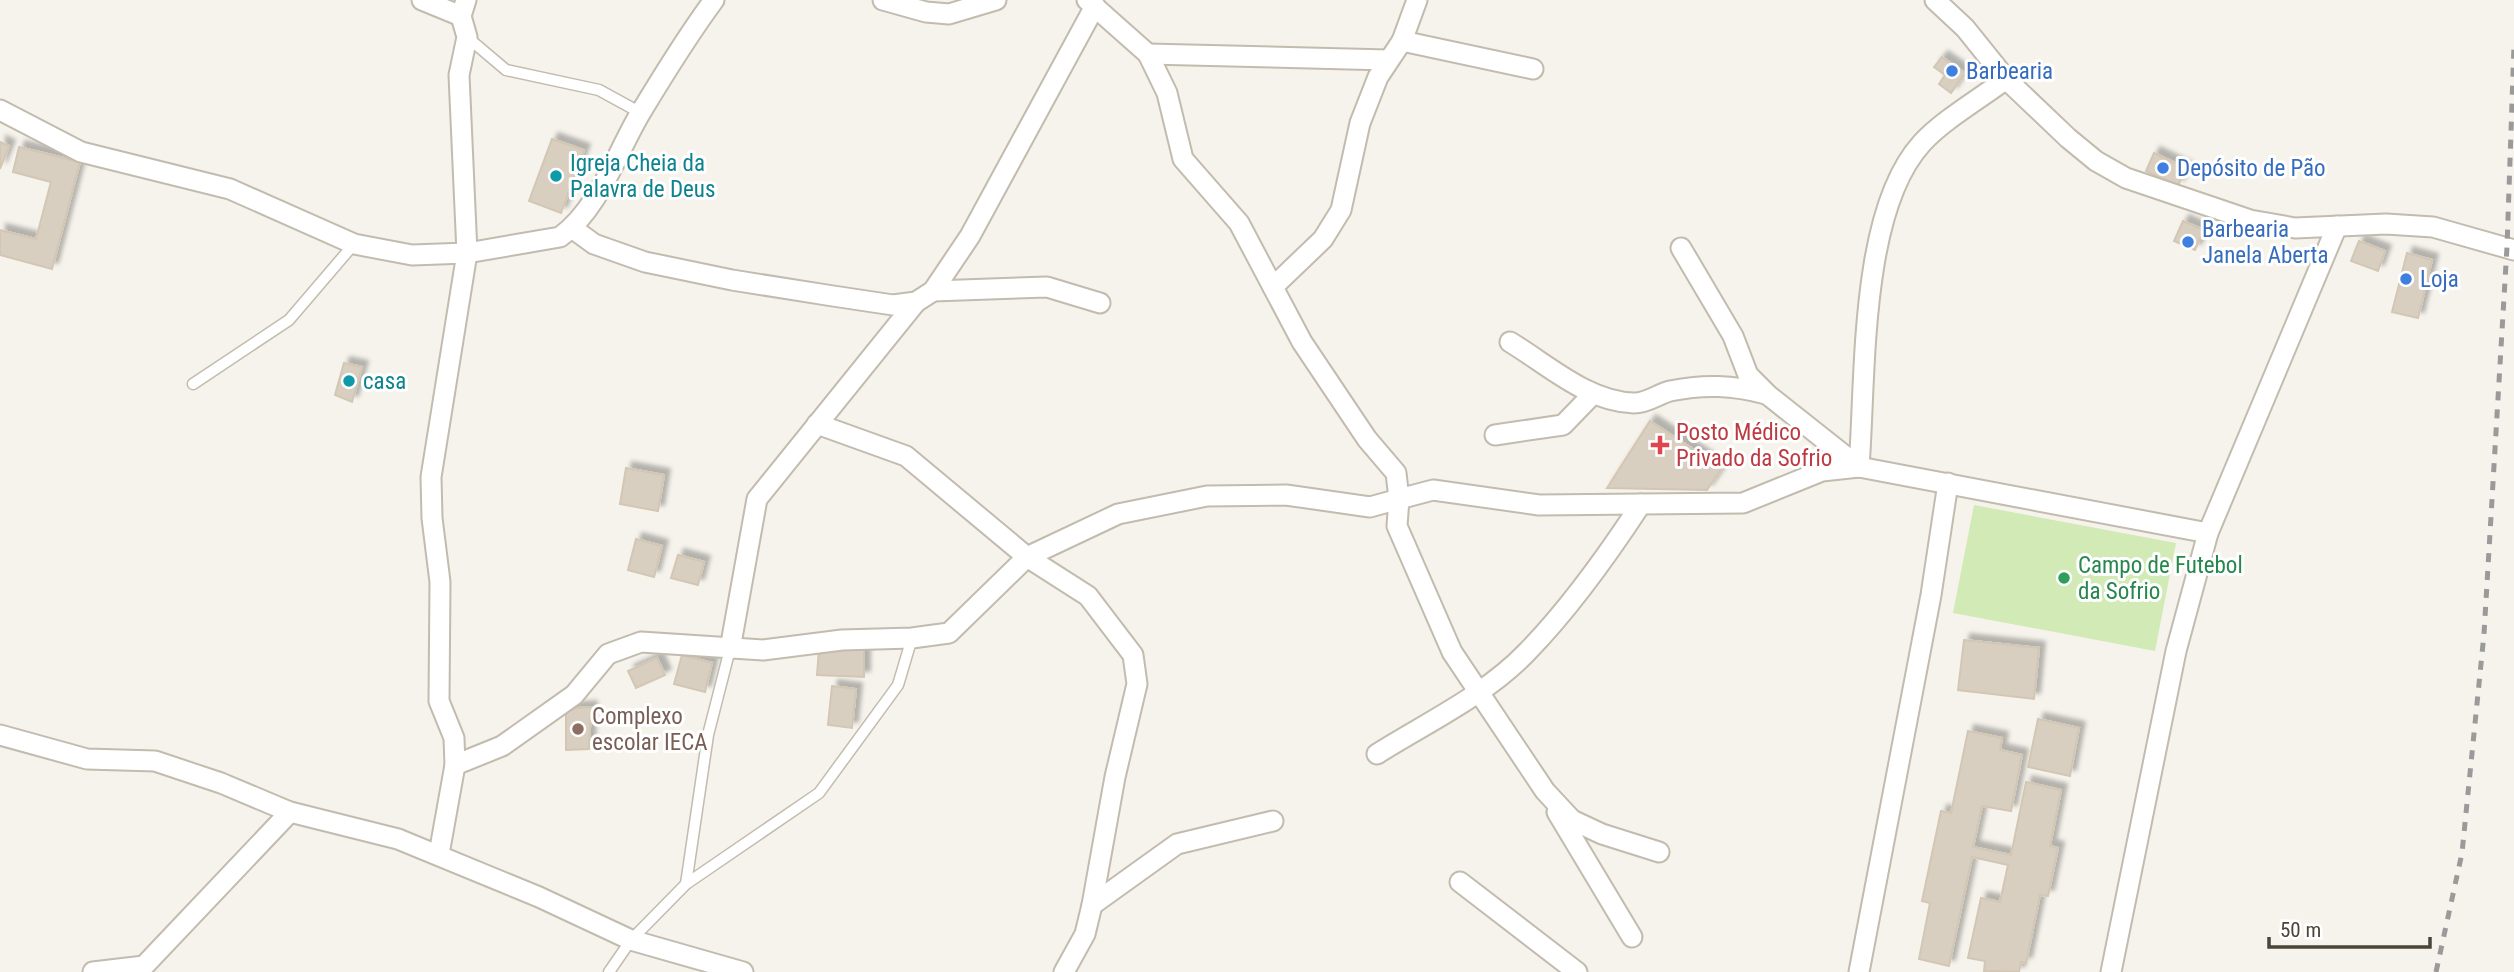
<svg xmlns="http://www.w3.org/2000/svg" width="2514" height="972" font-family="'Roboto Condensed',sans-serif">
<style>
.green{fill:#d2eab5}
.building{fill:#d8cfc1;stroke:#d3c7b4;stroke-width:2;filter:url(#shadow)}
.lines{fill:none;stroke-linecap:round;stroke-linejoin:round}
.service-casing{stroke:#c2bbae;stroke-width:13}
.minor-casing{stroke:#c2bbae;stroke-width:23}
.service{stroke:#fff;stroke-width:10}
.minor{stroke:#fff;stroke-width:19}
.rail{stroke:#9a9a9a;stroke-width:5;stroke-dasharray:9 9;stroke-linecap:butt}
.shop-dot{fill:#3f7fe0;stroke:#fff;stroke-width:2.5}
.culture-dot{fill:#0f9aa8;stroke:#fff;stroke-width:2.5}
.health-dot{fill:#e0444e;stroke:#fff;stroke-width:2.5}
.leisure-dot{fill:#2e9e5b;stroke:#fff;stroke-width:2.5}
.education-dot{fill:#8d6e63;stroke:#fff;stroke-width:2.5}
.labels{text-anchor:middle;stroke-width:6;stroke-linejoin:round;paint-order:stroke}
.shop-label{font-size:23px;fill:#366cbe;stroke:#fff;text-anchor:start}
.culture-label{font-size:23px;fill:#0d838f;stroke:#fff;text-anchor:start}
.health-label{font-size:23px;fill:#be3a42;stroke:#fff;text-anchor:start}
.leisure-label{font-size:23px;fill:#27864d;stroke:#fff;text-anchor:start}
.education-label{font-size:23px;fill:#785e54;stroke:#fff;text-anchor:start}
</style>
<defs>
<filter id="shadow"><feDropShadow dx="6" dy="-6" stdDeviation="2" flood-color="#0004"/></filter>
</defs>
<rect width="100%" height="100%" fill="#f6f3ec"/>
<path class="green" d="M1974,505L2176,543L2155,651L1953,613Z"/>
<g class="building">
<path d="M1942,57L1965,73L1951,93L1939,84L1945,75L1934,67Z"/>
<path d="M552,139L584,150L561,213L529,201Z"/>
<path d="M0,142L9,146L0,169Z"/>
<path d="M19,147L80,162L52,269L0,255V230L36,239L51,182L13,172Z"/>
<path d="M2154,153L2186,168L2178,186L2146,171Z"/>
<path d="M2183,221L2204,230L2195,250L2174,241Z"/>
<path d="M2359,241L2385,251L2378,271L2351,261Z"/>
<path d="M2407,253L2432,260L2418,318L2392,312Z"/>
<path d="M344,363L362,367L352,402L335,395Z"/>
<path d="M1650,421L1722,468L1707,490L1607,488Z"/>
<path d="M626,468L664,475L658,511L620,504Z"/>
<path d="M636,539L662,546L654,577L628,570Z"/>
<path d="M678,555L704,562L698,585L671,578Z"/>
<path d="M1964,640L2039,648L2034,699L1958,690Z"/>
<path d="M819,649L864,650V677L817,675Z"/>
<path d="M682,655L712,663L705,692L674,684Z"/>
<path d="M657,658L665,675L636,688L628,671Z"/>
<path d="M832,686L856,689L852,728L828,725Z"/>
<path d="M591,707L589,749L566,750V709Z"/>
<path d="M2038,719L2079,728L2070,776L2028,767Z"/>
<path d="M1968,731L2002,738L2000,750L2022,755L2011,811L1982,806L1973,847L2011,855L2026,782L2061,790L2050,846L2058,848L2048,896L2040,895L2026,963L2021,962L2019,972L1984,971L1985,961L1968,958L1981,898L2000,902L2008,865L1972,857L1949,966L1919,959L1930,903L1922,901L1941,811L1951,813Z"/>
</g>
<g class="lines">
<defs>
<g id="service">
<path d="M467,37L506,70L599,90L641,113"/>
<path d="M193,384L289,320L354,244"/>
<path d="M686,884L708,735L730,649"/>
<path d="M609,972L631,940L686,884L819,793L898,685L912,638"/>
</g>
<g id="minor">
<path d="M422,0L461,16"/>
<path d="M883,0L926,12L949,14L996,0"/>
<path d="M1087,0L1148,54L1167,93L1183,159L1239,223L1302,342L1367,439L1396,473L1399,499L1433,490L1539,505L1743,503L1822,471L1859,467L2208,533"/>
<path d="M1935,0L1965,28L2006,79L2068,138L2096,161L2126,178L2250,220L2295,228L2386,224L2433,227L2514,250"/>
<path d="M1402,41L1533,69"/>
<path d="M1148,54L1388,60"/>
<path d="M0,110L81,152L230,189L354,244L412,255L467,253L560,237C599,209 617,152 641,112C664,74 688,35 714,0"/>
<path d="M572,228L594,244L645,262L732,280L833,296L893,305L916,302L933,291L970,236L1095,6"/>
<path d="M1681,248L1733,336L1748,375L1768,395L1859,467"/>
<path d="M1273,287L1323,239L1341,210L1360,123L1378,77L1402,41L1417,0"/>
<path d="M933,291L1047,287L1100,303"/>
<path d="M1510,342C1548,365 1588,402 1634,403C1648,403 1658,394 1670,391C1704,384 1733,385 1766,394"/>
<path d="M817,424L906,456L1027,557L1088,596L1133,655L1137,684L1115,777L1092,905L1085,934L1064,972"/>
<path d="M1495,435L1563,425L1593,394"/>
<path d="M1859,467C1866,377 1859,212 1922,143C1943,120 1981,98 2006,79"/>
<path d="M730,649L757,499L916,302"/>
<path d="M0,735L87,759L155,761L221,783L290,812L398,839L539,897L631,940L743,972"/>
<path d="M1377,754C1426,723 1486,695 1527,652C1570,608 1607,556 1641,504"/>
<path d="M455,765L502,746L574,695L608,654L641,642L763,650L842,640L912,638L949,633L1027,557L1118,514L1207,496L1286,495L1370,507L1399,499L1397,526L1452,652L1545,791L1572,820L1602,834L1659,852"/>
<path d="M1557,812L1632,937"/>
<path d="M439,854L455,765L454,738L439,701L440,582L432,518L431,477L467,253L459,75L467,37L461,16L466,0"/>
<path d="M1460,882L1577,972"/>
<path d="M1092,905L1177,844L1273,821"/>
<path d="M93,972L144,966L290,812"/>
<path d="M1859,972L1931,595L1948,483"/>
<path d="M2111,972L2176,651L2208,533L2337,226"/>
</g>
</defs>
<use href="#service" class="service-casing"/>
<use href="#minor" class="minor-casing"/>
<use href="#service" class="service"/>
<use href="#minor" class="minor"/>
<path class="rail" d="M2436,972L2462,853L2484,634L2507,247L2514,45"/>
</g>
<g class="shop-dot">
<circle cx="1952" cy="71" r="7"/>
<circle cx="2163" cy="168" r="7"/>
<circle cx="2188" cy="242" r="7"/>
<circle cx="2406" cy="279" r="7"/>
</g>
<g class="culture-dot">
<circle cx="556" cy="176" r="7"/>
<circle cx="349" cy="381" r="7"/>
</g>
<path class="health-dot" d="M1656.5 434.5h7v7h7v7h-7v7h-7v-7h-7v-7h7z"/>
<circle class="leisure-dot" cx="2064" cy="578" r="7"/>
<circle class="education-dot" cx="578" cy="729" r="7"/>
<g class="labels">
<g class="shop-label">
<text x="1966" y="79">Barbearia</text>
<text x="2177" y="176">Depósito de Pão</text>
<text x="2202" y="237">Barbearia<tspan x="2202" dy="26">Janela Aberta</tspan></text>
<text x="2420" y="287">Loja</text>
</g>
<g class="culture-label">
<text x="570" y="171">Igreja Cheia da<tspan x="570" dy="26">Palavra de Deus</tspan></text>
<text x="363" y="389">casa</text>
</g>
<g class="health-label">
<text x="1676" y="440">Posto Médico<tspan x="1676" dy="26">Privado da Sofrio</tspan></text>
</g>
<g class="leisure-label">
<text x="2078" y="573">Campo de Futebol<tspan x="2078" dy="26">da Sofrio</tspan></text>
</g>
<g class="education-label">
<text x="592" y="724">Complexo<tspan x="592" dy="26">escolar IECA</tspan></text>
</g>
</g>
<path d="M2269 937v10h161v-10" fill="none" stroke="#4b4439" stroke-width="3.5"/>
<text x="2280" y="937" font-size="21" fill="#4b4439" stroke="#ffffff" stroke-width="5" paint-order="stroke">50 m</text>
</svg>
